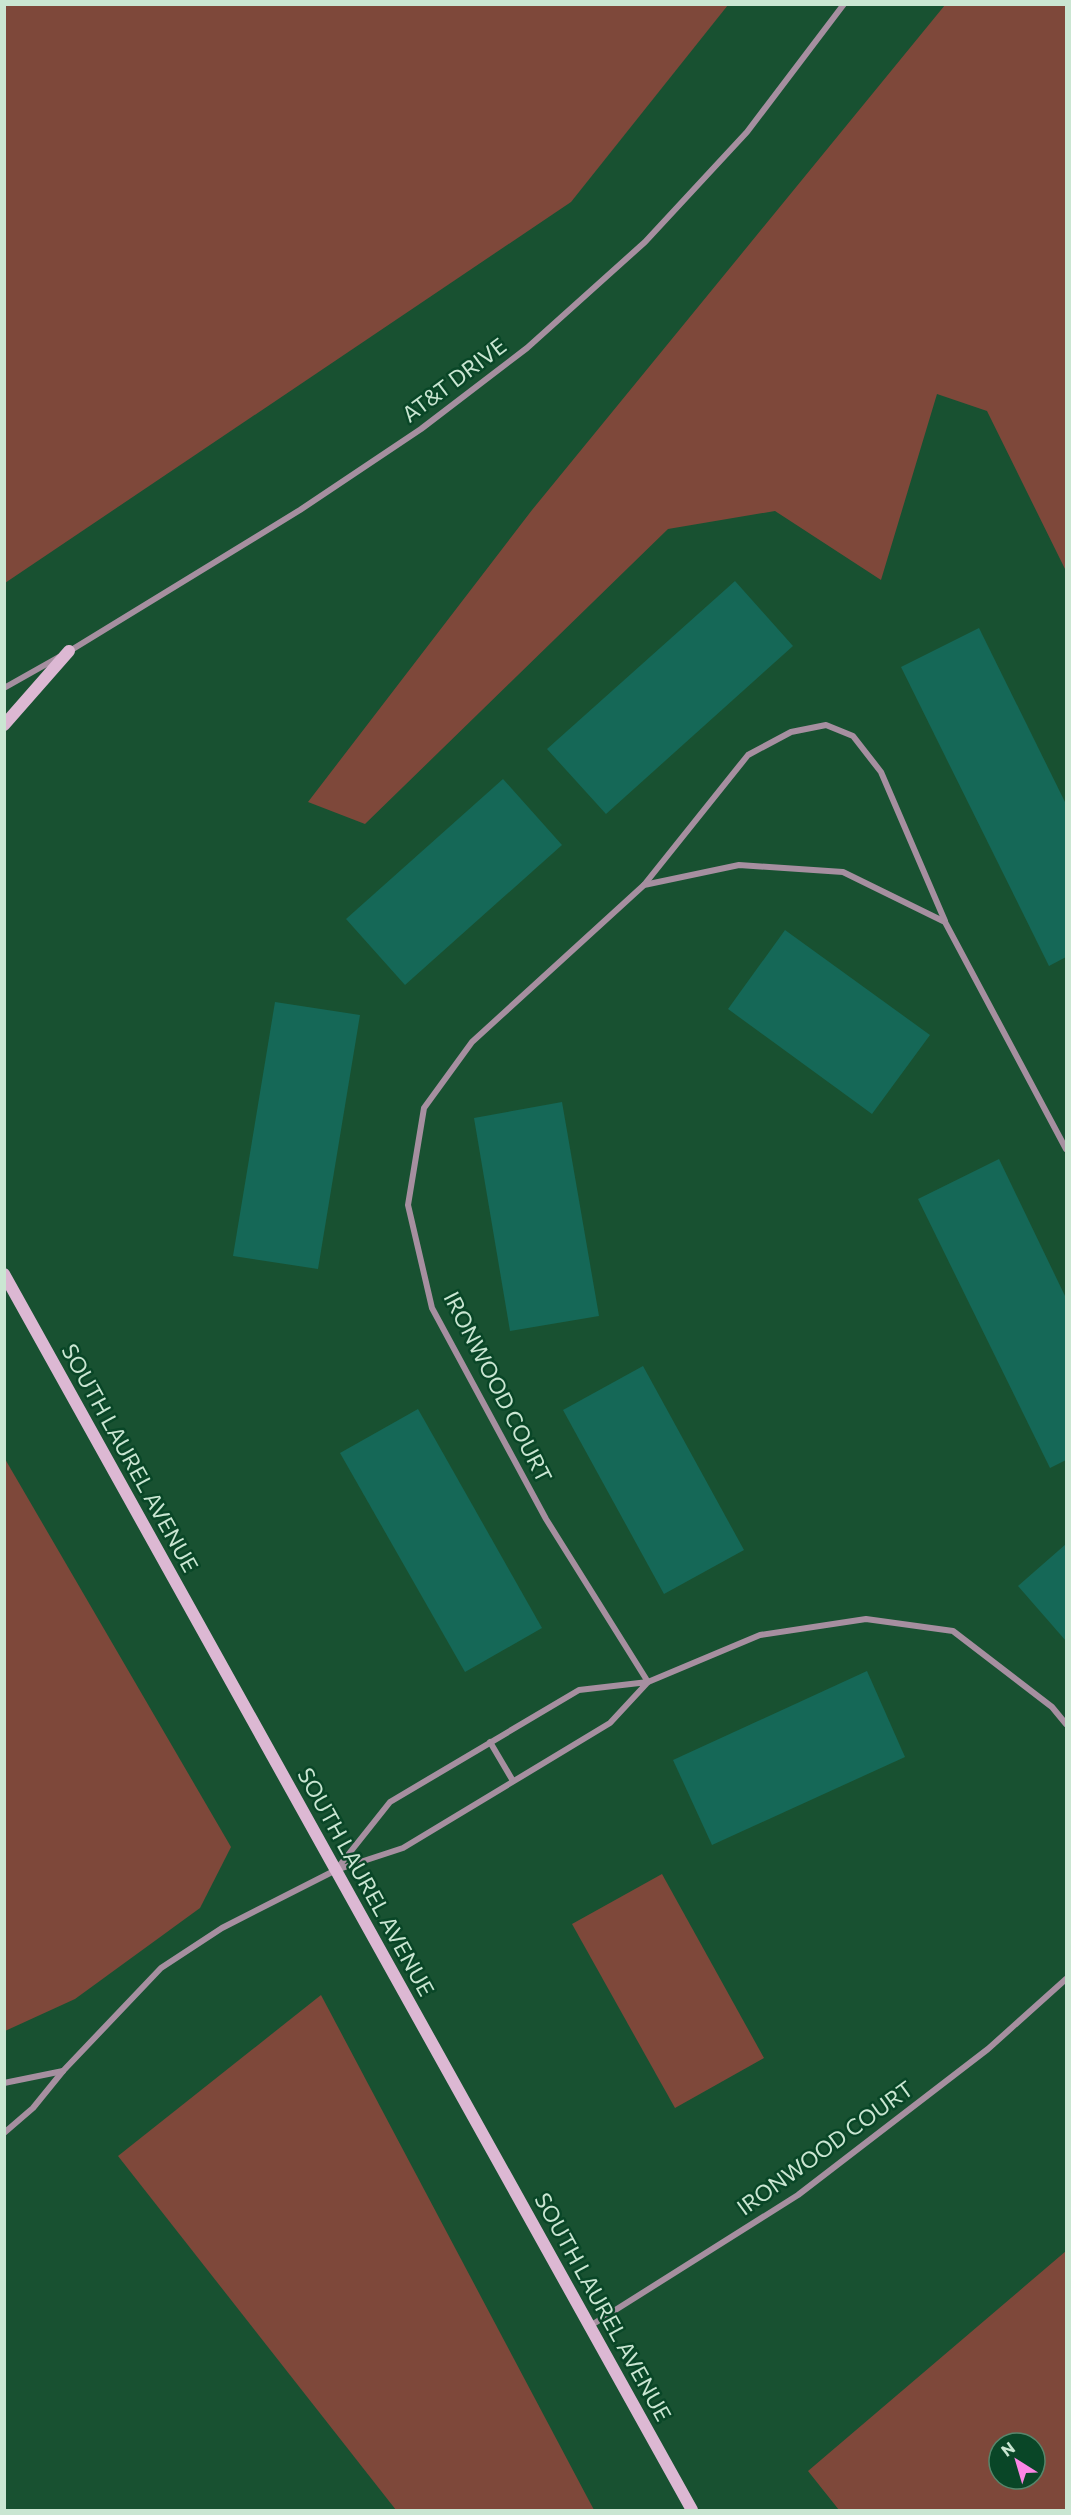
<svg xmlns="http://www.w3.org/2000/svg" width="1071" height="2515" font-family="Commissioner,sans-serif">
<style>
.green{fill:#7e483a;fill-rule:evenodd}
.building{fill:#156857}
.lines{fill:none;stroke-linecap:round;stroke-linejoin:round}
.minor{stroke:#a68fa0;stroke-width:6}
.secondary{stroke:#dcb8d3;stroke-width:12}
.labels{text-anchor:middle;stroke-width:5;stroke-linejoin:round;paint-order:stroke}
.street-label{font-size:22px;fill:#cae6d2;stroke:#094627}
</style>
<rect width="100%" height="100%" fill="#185131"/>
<g class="green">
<path d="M5,4H728V5L571,202L5,583Z"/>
<path d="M945,5H1066V571L987,411L937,394L881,580L775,511L668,529L365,824L308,802L532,510Z"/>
<path d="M5,1459L231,1847L200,1908L75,1999L5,2031Z"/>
<path d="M662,1874L764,2058L675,2108L572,1924Z"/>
<path d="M321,1995L594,2510H396L118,2156Z"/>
<path d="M1066,2251V2510H839L808,2471ZM999,2443H1035V2479H999Z"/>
</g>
<g class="building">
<path d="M735,581L793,646L606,814L547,749Z"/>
<path d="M979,628L1066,804V957L1049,966L901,667Z"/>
<path d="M503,779L562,845L405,985L346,919Z"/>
<path d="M785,930L930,1035L872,1114L728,1009Z"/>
<path d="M275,1002L360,1015L318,1269L233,1256Z"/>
<path d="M562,1102L599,1316L510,1331L474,1118Z"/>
<path d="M999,1159L1066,1298V1460L1050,1468L918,1199Z"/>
<path d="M643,1366L744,1550L664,1594L563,1410Z"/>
<path d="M418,1409L542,1628L465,1672L340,1453Z"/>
<path d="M1066,1544V1641L1018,1586Z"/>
<path d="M867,1671L905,1757L712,1845L673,1760Z"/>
</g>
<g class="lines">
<g class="minor">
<path d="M68,652L300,510L421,429L527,348L645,242L747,132L844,4"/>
<path d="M4,688L59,657"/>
<path d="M644,885L748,755L791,732L826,725L853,736L881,772L945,921"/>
<path d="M1066,1149L945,922L843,872L739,865L644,885L472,1042L424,1108L408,1205L432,1308L546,1519L648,1682L760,1635L866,1619L953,1631L1052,1707L1066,1724"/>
<path d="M490,1742L513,1781"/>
<path d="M4,2083L63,2071"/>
<path d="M4,2133L33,2108L63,2071L161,1968L222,1928L336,1870L403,1848L610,1723L648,1682L579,1690L390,1802L336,1870"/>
<path d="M590,2326L798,2195L988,2049L1066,1979"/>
</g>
<g class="secondary">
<path d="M4,725L69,651"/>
<path d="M4,1274L692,2510"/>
</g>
</g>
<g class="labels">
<g class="street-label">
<text transform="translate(454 380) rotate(-37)" y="8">AT&amp;T DRIVE</text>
<text transform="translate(498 1387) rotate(63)" y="8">IRONWOOD COURT</text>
<text transform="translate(130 1458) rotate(61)" y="8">SOUTH LAUREL AVENUE</text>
<text transform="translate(366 1882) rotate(61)" y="8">SOUTH LAUREL AVENUE</text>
<text transform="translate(825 2148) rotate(-36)" y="8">IRONWOOD COURT</text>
<text transform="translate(603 2307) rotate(61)" y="8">SOUTH LAUREL AVENUE</text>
</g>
</g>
<rect width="1071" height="2515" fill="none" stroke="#cae6d2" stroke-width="12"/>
<g transform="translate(1017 2461) rotate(323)"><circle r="28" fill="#094627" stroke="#56866b" stroke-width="1.5"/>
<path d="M0-4.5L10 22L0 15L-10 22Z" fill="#fb86e5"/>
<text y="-9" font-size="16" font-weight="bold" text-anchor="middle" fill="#cae6d2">N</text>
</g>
</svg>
